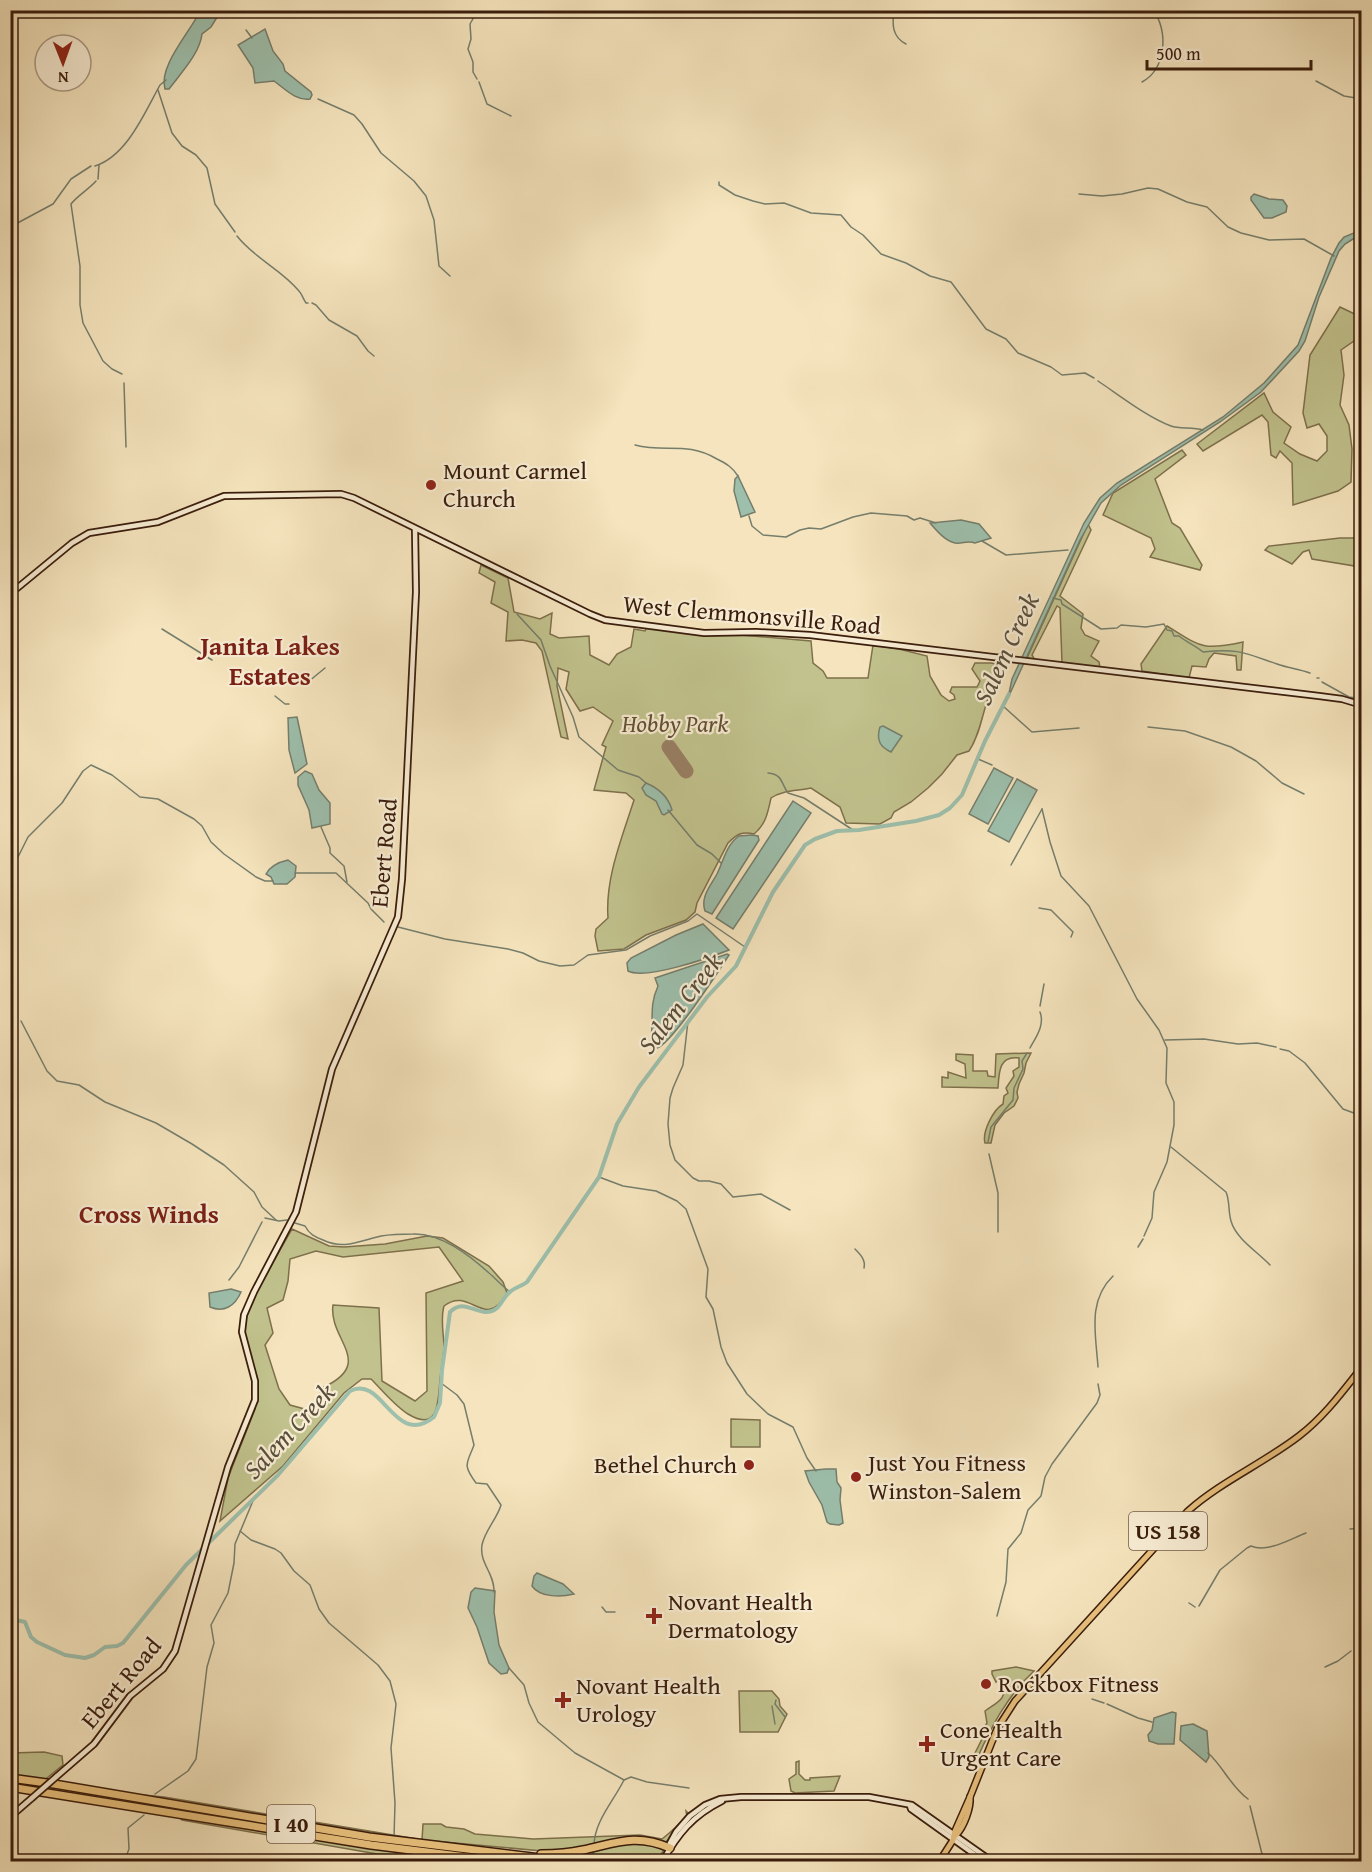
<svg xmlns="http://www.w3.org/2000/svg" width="1372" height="1872" font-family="'Gentium Book Plus',serif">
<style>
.green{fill:#c1c28d;stroke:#7e704c;stroke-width:1.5;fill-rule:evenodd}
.water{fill:#9dbfac;stroke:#757e6c;stroke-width:1.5}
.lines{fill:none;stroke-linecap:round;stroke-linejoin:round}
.stream{stroke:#757e6c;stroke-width:1.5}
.river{stroke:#9dbfac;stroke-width:4}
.runway{stroke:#988064;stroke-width:15}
.secondary-casing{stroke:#3a1d0c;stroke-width:8}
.primary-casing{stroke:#3a1d0c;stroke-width:8}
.motorway-casing{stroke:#3a1d0c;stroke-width:10}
.secondary{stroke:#f8edd4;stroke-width:4.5}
.primary{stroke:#eac27e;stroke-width:5}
.motorway{stroke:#eac27e;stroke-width:7}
.secondary-bridge-casing{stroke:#3a1d0c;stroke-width:8;stroke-linecap:butt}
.secondary-bridge{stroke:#f8edd4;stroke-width:4.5}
.poi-dot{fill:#8f2418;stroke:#f8edd4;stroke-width:2}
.labels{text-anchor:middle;stroke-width:4.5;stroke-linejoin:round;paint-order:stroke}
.shield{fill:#f8edd4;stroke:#735b48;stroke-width:1.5}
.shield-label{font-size:22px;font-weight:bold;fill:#3a1d0c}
.poi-label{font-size:24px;fill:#3a1d0c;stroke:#f8edd4;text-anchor:start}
.street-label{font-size:24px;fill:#3a1d0c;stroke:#f8edd4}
.park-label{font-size:24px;font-style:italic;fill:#624f33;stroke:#f8edd4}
.neighbourhood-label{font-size:26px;font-weight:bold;fill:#7a1f14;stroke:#f8edd4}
.water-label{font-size:26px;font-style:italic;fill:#584e3c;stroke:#f8edd4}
</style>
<rect width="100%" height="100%" fill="#f5e4bd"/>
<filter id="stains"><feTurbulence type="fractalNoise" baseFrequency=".00333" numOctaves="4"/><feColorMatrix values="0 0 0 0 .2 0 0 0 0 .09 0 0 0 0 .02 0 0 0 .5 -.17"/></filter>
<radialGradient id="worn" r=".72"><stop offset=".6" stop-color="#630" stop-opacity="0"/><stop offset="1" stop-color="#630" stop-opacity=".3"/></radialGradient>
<g class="green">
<path d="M1340,307L1361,317V336L1341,350L1344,375L1340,405L1349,425L1352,449L1351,482L1338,491L1293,505L1292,463L1280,451L1276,458L1271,455L1268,422L1262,415L1203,451L1197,444L1264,393L1273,412L1291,427L1284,443L1300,454L1317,461L1327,451V436L1319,424L1307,428L1303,413L1310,355Z"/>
<path d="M1182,450L1186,455L1155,479L1172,523L1180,528L1202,565L1200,570L1150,557L1155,549L1151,538L1103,515L1113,493Z"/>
<path d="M1088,524L1091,530L1060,596L1083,614L1081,628L1085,635L1099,641L1091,656L1099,662L1100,668L1062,663L1060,608L1057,606L1032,655L1035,660L1027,658Z"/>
<path d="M1340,538H1361V567L1312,559L1309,550L1303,552L1292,564L1265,550L1269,546Z"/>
<path d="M481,565L508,578L514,612L540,619L552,613L550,634L559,638L589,636L590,655L609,665L617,654L631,647L634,629L645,631L647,627L811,641L813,663L823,671L827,678H868L873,645L899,649L927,656L930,676L941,695L949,701L955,699L954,695L950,692L952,687H977L980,681L972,669L975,663H991L1001,665C1000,677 993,685 989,696C982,714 980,735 969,751L957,755L942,774L928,788L911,802L894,812L891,818L880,824L846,823L840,807L811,788C798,791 782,790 771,798C768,812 766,824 754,834C742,831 737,834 728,843L697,903L695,912L686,920L646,935L624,949L598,951L595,936L596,929L608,918C605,878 622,838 634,800L626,793L594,790L606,747L602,745L613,721L593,707L580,711L566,689L569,672L558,668L557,686L568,739L561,737L542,651L536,643L522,640L506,641L508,612L491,603L495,582L479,573Z"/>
<path d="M1167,626C1201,647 1202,651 1243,642L1241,670H1237L1236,656L1214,653L1209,659L1206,667L1192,666L1189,678L1142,671L1141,664Z"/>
<path d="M1031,1053L1026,1063L1024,1073L1019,1084L1017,1092L1018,1098L1014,1106L1004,1113L995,1125L991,1143H985C982,1132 993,1110 1003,1104L1004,1096L1008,1093L1006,1088L1014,1076L1013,1071L1019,1067V1058C999,1055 999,1072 998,1088L942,1087V1077L948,1078V1072L966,1078L965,1064L956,1060V1054L973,1055V1071H987L988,1076L995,1077L996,1054Z"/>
<path d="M292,1229L329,1246L344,1247L385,1244L427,1236L443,1238L489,1266L503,1282L507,1293C484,1333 471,1285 444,1306C440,1320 444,1334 444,1348C443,1359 441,1369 440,1380C438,1402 439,1433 408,1414C395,1406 383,1391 371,1379H362L344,1393L283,1466L220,1521L228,1478L255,1409L257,1377L245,1340L244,1323L257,1291ZM439,1247L463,1281L426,1293L427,1391L415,1401L382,1381L379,1308L333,1305C328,1340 377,1363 322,1388L312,1411L290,1405L279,1389L265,1345L273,1333L267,1308L283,1300L288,1281L290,1259L316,1251L343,1257Z"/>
<path d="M731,1419L760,1420V1447H731Z"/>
<path d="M1016,1667L1034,1671C1007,1696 991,1727 976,1761L954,1755L952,1754L971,1756L974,1755L987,1729H983L987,1723L985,1711C997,1702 1009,1699 1002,1681L998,1679L996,1682L992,1674V1671Z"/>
<path d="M739,1691H772L779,1699L780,1706L787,1714L778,1732H740Z"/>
<path d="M44,1752L62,1756L63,1765L47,1778L50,1780L11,1775V1753Z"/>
<path d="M799,1761V1774L805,1780H810V1778L840,1776L834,1791L795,1793L791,1791L789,1779L796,1774V1762Z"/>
<path d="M11,1781L551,1861H528L367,1842L11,1783Z"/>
<path d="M132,1794L164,1797L417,1839Z"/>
<path d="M686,1811L689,1814L688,1817L666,1842L645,1838L553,1852L422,1840L423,1824H441L446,1827L464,1829L475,1834L533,1839L640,1835L662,1839C671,1832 678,1825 687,1817Z"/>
<path d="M178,1816L413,1854L416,1856L377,1854L182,1820Z"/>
<path d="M637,1841L665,1848L657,1861L597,1862L560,1857Z"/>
</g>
<g class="water">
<path d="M200,11H221L211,27L202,34C200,53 181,73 169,89H165C158,66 191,31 200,11Z"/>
<path d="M265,29L273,51L283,64L285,71L311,92L312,95L310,99C296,101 285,89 274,81L255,83L253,68L238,45Z"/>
<path d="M1254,194L1269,199L1283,200L1287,206L1286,212L1272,218H1264L1251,200V197Z"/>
<path d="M1361,230V234L1345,244L1339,251L1319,297L1305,341L1299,351L1261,392L1220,422L1121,485L1101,503L1080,540L1008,698L1012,679L1084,523L1100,498L1117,483L1223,417L1264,383L1298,345L1331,258L1339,243L1344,237Z"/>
<path d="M738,476L755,512L741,517L734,491L735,479Z"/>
<path d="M961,520L979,524L991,538L975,543C967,540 963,544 955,543C945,541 936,530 930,523Z"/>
<path d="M297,717L307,764L295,773L289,750L288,718Z"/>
<path d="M883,726L902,736L891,752C880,747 876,740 880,727Z"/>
<path d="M994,768L1013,778L988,824L969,814Z"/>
<path d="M305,771L312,774L319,790L330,803V824L312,828L309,810L298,785V777Z"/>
<path d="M1017,779L1037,790L1009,842L988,831Z"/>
<path d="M646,783C658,788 668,796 672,810L664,815L662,814L656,801L646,795L642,788Z"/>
<path d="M793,801L811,813L733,929L716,918Z"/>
<path d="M752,835L758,836L759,840L712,914L705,911C700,897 711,885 717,874C724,860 726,845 739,836Z"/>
<path d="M288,860L296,866L295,877L287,884H274L271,877L266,874C271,865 279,862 288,860Z"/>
<path d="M703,924L729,950C709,958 646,980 628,971L627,963L631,958L676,935Z"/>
<path d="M727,954L729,955C718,972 671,1044 657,1048L650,1044C655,1021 648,1008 658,986L655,978Z"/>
<path d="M231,1289L241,1292C235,1306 224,1313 210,1307L209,1293Z"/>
<path d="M826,1469H836L837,1482L841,1488L840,1500L843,1523L839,1525L830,1524L827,1522L822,1505L809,1482L805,1471Z"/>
<path d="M537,1573L563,1584L574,1594C562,1597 540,1598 532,1586L534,1576Z"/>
<path d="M475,1588L495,1591L494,1612L499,1645L509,1668L507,1673L501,1674L489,1663L477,1627L468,1608L471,1592Z"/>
<path d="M1172,1712L1176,1713L1174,1744H1158L1149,1741L1148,1735L1152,1730L1154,1718Z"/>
<path d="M1193,1724L1207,1731L1209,1757L1206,1762L1180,1740L1181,1726Z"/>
</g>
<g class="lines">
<g class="stream">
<path d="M894,10C892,24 892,37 906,44"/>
<path d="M246,30L252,38"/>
<path d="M477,79L473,72V62L468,49L471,39L470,24L478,10"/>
<path d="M1316,81L1344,96L1362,99"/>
<path d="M479,82L487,104L511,116"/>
<path d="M1142,82C1166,69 1169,31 1153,10"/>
<path d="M158,90L172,133L182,146L196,155L207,168L215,204L235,232"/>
<path d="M318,99L354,115L362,124L381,153L414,181L426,196L434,220L439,266L450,276"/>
<path d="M95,166C127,156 145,112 160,85L166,80"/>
<path d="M98,179L99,165"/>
<path d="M96,181C88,190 78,195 71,204L80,266V305L83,323L103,361L112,369L122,374"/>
<path d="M719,182V185L735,195L753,201L765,204L784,203L811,213L841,215L851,227L863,235L881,254L906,263L930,276L951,282L986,329L1006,339L1018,353L1051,367L1062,375L1085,373L1094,378"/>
<path d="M1079,194L1102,196L1122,194L1148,188L1158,189L1187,202L1207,207L1228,227L1241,233L1269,240L1304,239L1334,256"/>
<path d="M10,227L53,204L71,179L91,166"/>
<path d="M237,236C255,259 281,269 299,291C302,294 303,299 306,303H308"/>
<path d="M312,303L316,305L329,320L357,336L368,351L374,356"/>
<path d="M10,365L16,367"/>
<path d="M1098,381C1119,395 1147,417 1171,426C1179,429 1193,427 1203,430"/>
<path d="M124,383L126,447"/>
<path d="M635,445C666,453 686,441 717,459C727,464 732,467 738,476"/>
<path d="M749,516L752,526L763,535L786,537L800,530L809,528L821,529L853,517L871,513L907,516L914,520L920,518L936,523"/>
<path d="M982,541L1006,555L1068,550"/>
<path d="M1053,598L1061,600L1062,604L1101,629L1117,628L1121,625L1146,627L1164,624L1167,630L1172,631L1174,636H1179C1186,642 1195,645 1203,652C1238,648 1245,653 1277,664C1288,668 1299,669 1310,673"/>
<path d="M517,614L541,640L550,666L573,717L579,737L618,770L639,777L646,783"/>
<path d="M162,629L212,660"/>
<path d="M1317,678H1319"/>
<path d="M308,682L325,668"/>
<path d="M1322,682L1349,697L1356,698L1358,701"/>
<path d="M275,696L285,704H289"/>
<path d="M1003,706L1032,732L1079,728"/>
<path d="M1358,707L1362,722"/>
<path d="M1148,727L1185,731L1231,747L1256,761L1282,783L1304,794"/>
<path d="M978,759L992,765"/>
<path d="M768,773C783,774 781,784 788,793L804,798L853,830"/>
<path d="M1042,809L1050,842L1061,876L1089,906L1137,999L1159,1030L1167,1048L1166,1083L1174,1102V1125L1167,1162L1154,1192L1152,1218L1144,1236"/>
<path d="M668,810L697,845L712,854L721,863"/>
<path d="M321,827L330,848V853L344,866L347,882"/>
<path d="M1359,857L1362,860"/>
<path d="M1011,865L1042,809"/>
<path d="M10,873L28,837L62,803L83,771L91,765L112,775L140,797L158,799L194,819L202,826L211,842L224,854L256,877L265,881H273"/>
<path d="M295,873H336L368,903L371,909L384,922"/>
<path d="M1039,908L1051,910L1073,932L1071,937"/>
<path d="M398,927L445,939L508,949L523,953L539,961L560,966L574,965L588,955L626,950L650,936L688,921L697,914L745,947"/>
<path d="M1040,1006L1044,984"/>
<path d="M21,1021L47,1071L57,1081L79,1085L105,1102L156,1123L192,1144L224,1165L254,1192L262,1207L276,1220"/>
<path d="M688,1021L683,1065L673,1088L670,1098L668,1124L670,1145L675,1160L693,1178L699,1181H709L721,1184L733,1197L761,1194L790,1210"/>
<path d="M1165,1040L1204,1039L1238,1044L1257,1043L1276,1047"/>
<path d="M1030,1048C1036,1037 1045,1025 1040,1012"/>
<path d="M1280,1049L1289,1051L1305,1063L1343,1109L1362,1116"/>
<path d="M988,1142L991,1127L1013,1100L1014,1088L1023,1069L1022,1061L1027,1053"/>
<path d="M1171,1147L1226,1192C1230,1201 1228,1211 1231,1221C1236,1239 1258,1252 1270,1265"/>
<path d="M989,1154L998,1193V1232"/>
<path d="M599,1177L623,1186L656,1191L677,1201L686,1209L708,1269L706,1297L713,1309L721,1347L727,1363L747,1394L768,1414L793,1427L807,1458L816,1471"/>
<path d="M265,1218L279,1221L287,1220"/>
<path d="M295,1223L305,1226C309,1234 315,1237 323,1240C344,1250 359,1241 381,1236C387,1235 405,1234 413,1234C441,1233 469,1255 489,1273C496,1279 502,1286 510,1292"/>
<path d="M1138,1247L1143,1239"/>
<path d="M855,1249C860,1254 866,1260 864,1268"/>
<path d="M229,1280L239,1267L262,1222"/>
<path d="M1098,1367C1096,1335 1087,1301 1113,1276"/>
<path d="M441,1383L457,1395L464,1404L474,1445C467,1464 462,1464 476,1483L487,1484L501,1505C497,1519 485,1530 482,1545C479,1563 495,1574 494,1592"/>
<path d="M1350,1529L1362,1528"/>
<path d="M240,1531L251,1540L275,1549L281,1553L294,1571L310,1585L319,1609L329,1623L378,1665L390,1681L396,1704L391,1748L395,1803L394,1838"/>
<path d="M1189,1603L1195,1607"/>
<path d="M1199,1606L1220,1570L1247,1548L1251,1546C1268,1553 1290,1539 1306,1533"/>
<path d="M602,1607L606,1612H615"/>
<path d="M997,1616L1006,1582L1008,1549L1021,1533L1028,1510L1041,1496L1045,1477L1052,1464L1097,1403L1100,1395L1098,1384"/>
<path d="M1325,1667L1338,1661L1351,1651"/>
<path d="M509,1668L524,1685L529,1703L538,1722L575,1753L624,1780"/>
<path d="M1092,1699L1104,1703"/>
<path d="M776,1700L775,1704L785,1717"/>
<path d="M1107,1704L1138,1718L1152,1722"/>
<path d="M772,1706L775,1724"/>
<path d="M1208,1753C1223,1766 1231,1787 1248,1799"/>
<path d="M624,1780L631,1777L647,1782L689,1788"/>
<path d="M155,1794L188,1771L196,1759L207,1667L214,1643L211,1625L228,1593L234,1563L235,1544L255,1496"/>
<path d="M1250,1806L1262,1854L1261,1862"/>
<path d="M594,1846C594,1822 613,1802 624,1780"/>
<path d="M593,1850L594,1862"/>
<path d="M124,1862L129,1849L128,1828L144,1815"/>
<path d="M395,1862L396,1852"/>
</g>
<path class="river" d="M10,1622L16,1620L25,1622L31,1637L37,1642L65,1655L85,1658L94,1655L105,1647L117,1646L123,1643L186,1565L278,1475L350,1391C383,1374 394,1449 434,1417L440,1403L442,1370L450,1312C463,1299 473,1312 486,1312C501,1312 501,1298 511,1291C516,1287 522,1286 527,1282L599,1177L617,1124L639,1087L707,997L736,966L773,892L805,845L815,839L837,831L859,830L916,821L939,815L950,808L962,795L985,741L1009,694"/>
<path class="runway" d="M669,747L686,771"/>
<defs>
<g id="secondary">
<path d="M10,594L72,543L89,533L158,522L224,496L341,494L354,498L590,614L605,620L704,633L756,632L810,635L1319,696L1342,699L1362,705"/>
<path d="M56,1777L94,1744L130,1696L163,1669L175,1651L228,1467L255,1400V1381L242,1332L244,1315L254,1292L296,1212L332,1069L398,917L402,879L416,592L415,529"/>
<path d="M910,1806L911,1809L985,1862"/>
<path d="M10,1817L32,1798"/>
<path d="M670,1848V1843L676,1832L690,1816L705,1805L720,1799L741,1797H869L912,1805L993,1862"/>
<path d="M662,1862C678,1834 692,1816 722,1801"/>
</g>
<g id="primary">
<path d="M956,1835C964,1827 971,1808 970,1797"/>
<path d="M939,1862L953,1840L955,1831L970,1797L997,1729L1015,1701L1188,1511C1222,1481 1264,1463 1299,1436C1324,1417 1343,1391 1362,1367"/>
</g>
<g id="motorway">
<path d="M10,1778L54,1784L369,1837L573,1862"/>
<path d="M10,1787L371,1845L507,1862"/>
<path d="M541,1854C555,1854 569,1853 583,1850C616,1843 636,1833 670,1848"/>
</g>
</defs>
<use href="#secondary" class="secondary-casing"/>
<use href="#primary" class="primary-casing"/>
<use href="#motorway" class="motorway-casing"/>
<use href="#secondary" class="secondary"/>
<use href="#primary" class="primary"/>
<use href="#motorway" class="motorway"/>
<defs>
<path id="secondary-bridge" d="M32,1798L56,1777"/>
</defs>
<use href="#secondary-bridge" class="secondary-bridge-casing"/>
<use href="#secondary-bridge" class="secondary-bridge"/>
</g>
<g class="poi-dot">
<circle cx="431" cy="485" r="6"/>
<circle cx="749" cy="1465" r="6"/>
<circle cx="856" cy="1477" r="6"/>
<path d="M651 1607h6v6h6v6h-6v6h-6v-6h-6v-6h6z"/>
<circle cx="986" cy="1684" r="6"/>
<path d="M560 1691h6v6h6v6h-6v6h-6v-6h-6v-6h6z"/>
<path d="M924 1735h6v6h6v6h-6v6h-6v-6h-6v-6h6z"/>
</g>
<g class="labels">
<g class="shield">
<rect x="1129" y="1512" width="78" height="38" rx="4.5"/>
<rect x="267" y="1805" width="48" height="38" rx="4.5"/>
</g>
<g class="shield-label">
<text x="1168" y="1539">US 158</text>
<text x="291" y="1832">I 40</text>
</g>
<g class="poi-label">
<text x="443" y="479">Mount Carmel<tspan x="443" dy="28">Church</tspan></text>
<text x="868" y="1471">Just You Fitness<tspan x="868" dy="28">Winston-Salem</tspan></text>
<text x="737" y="1473" text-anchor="end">Bethel Church</text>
<text x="668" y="1610">Novant Health<tspan x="668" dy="28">Dermatology</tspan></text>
<text x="998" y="1692">Rockbox Fitness</text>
<text x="576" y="1694">Novant Health<tspan x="576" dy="28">Urology</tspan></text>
<text x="940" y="1738">Cone Health<tspan x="940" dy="28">Urgent Care</tspan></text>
</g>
<g class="street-label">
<text transform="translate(752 615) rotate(5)" y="8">West Clemmonsville Road</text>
<text transform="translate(384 853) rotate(-85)" y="8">Ebert Road</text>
<text transform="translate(121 1683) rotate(-50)" y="8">Ebert Road</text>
</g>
<g class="park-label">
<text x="675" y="732">Hobby Park</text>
</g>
<g class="neighbourhood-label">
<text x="270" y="655">Janita Lakes<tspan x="270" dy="30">Estates</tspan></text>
<text x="149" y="1223">Cross Winds</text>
</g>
<g class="water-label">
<text transform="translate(1006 649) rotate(-65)" y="9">Salem Creek</text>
<text transform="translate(680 1003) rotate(-52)" y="9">Salem Creek</text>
<text transform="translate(289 1431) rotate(-47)" y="9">Salem Creek</text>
</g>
</g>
<rect width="1372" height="1872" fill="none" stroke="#f5e4bd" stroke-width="36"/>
<rect x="12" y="12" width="1348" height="1848" fill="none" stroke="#3a1d0c" stroke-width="3"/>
<rect x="18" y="18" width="1336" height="1836" fill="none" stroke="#3a1d0c" stroke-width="1.5"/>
<g transform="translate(63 63) rotate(179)"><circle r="28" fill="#f8edd4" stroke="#ac9a84" stroke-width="1.5"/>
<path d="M0-4.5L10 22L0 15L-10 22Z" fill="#8f2418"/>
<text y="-9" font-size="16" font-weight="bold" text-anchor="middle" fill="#3a1d0c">N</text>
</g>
<path d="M1147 60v9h164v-9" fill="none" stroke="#3a1d0c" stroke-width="3"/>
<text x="1156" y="60" font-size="18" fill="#3a1d0c" stroke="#f8edd4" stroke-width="4.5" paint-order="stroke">500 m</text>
<rect width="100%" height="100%" filter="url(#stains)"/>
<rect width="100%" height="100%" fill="url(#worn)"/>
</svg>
